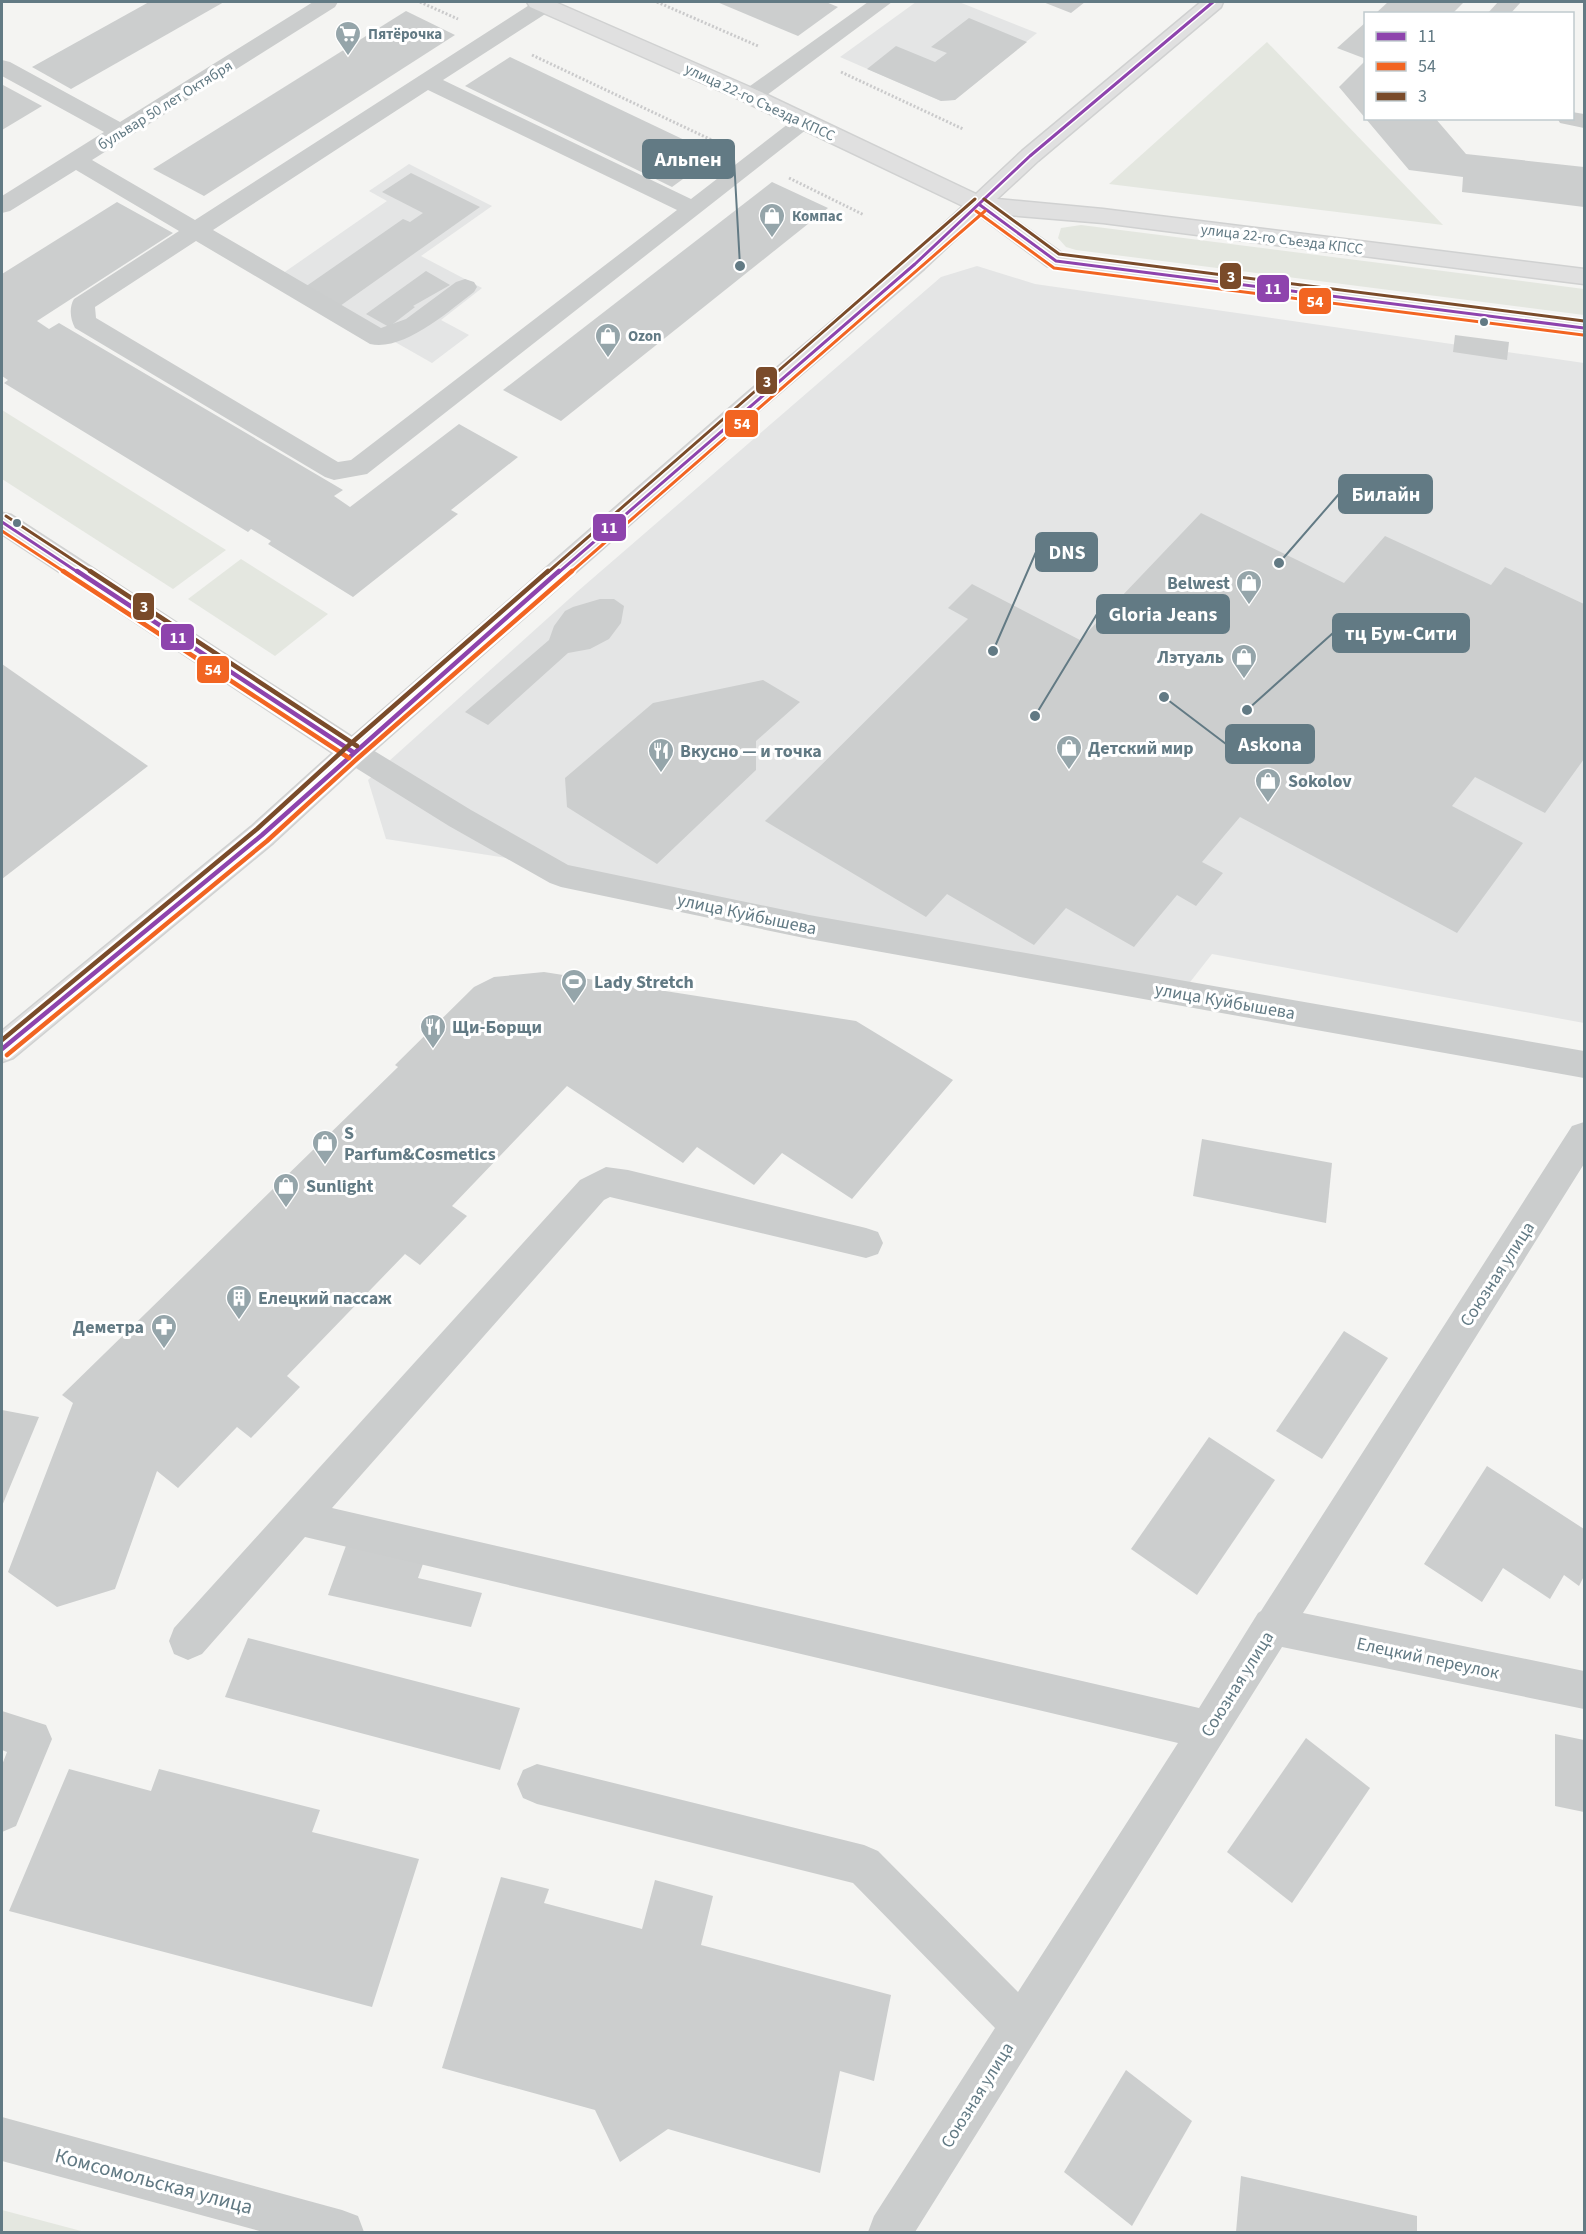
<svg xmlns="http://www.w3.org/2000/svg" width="1586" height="2234" font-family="'Source Sans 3',sans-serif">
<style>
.built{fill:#e4e5e5}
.green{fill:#e4e7e0}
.building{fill:#cccece}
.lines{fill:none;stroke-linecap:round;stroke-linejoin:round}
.major-casing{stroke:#d0d1d1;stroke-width:3}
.path{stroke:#cacacb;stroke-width:3;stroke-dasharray:2 2;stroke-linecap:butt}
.minor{fill:#cbcdcd;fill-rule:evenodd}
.major{fill:#e0e0e0;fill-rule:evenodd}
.bus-1-far1-casing{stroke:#fff;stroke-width:6}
.bus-1-casing{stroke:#fff;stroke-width:9}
.bus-2-far1-casing{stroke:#fff;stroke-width:6}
.bus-2-casing{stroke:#fff;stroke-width:9}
.bus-3-far1-casing{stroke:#fff;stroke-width:6}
.bus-3-casing{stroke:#fff;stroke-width:9}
.bus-1-far1{stroke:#8e44ad;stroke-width:3}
.bus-1{stroke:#8e44ad;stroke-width:4.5}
.bus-2-far1{stroke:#f26522;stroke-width:3}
.bus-2{stroke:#f26522;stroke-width:4.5}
.bus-3-far1{stroke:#7a4b2a;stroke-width:3}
.bus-3{stroke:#7a4b2a;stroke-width:4.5}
.bus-dot{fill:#627a84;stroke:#fff;stroke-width:2}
.labels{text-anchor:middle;stroke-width:6;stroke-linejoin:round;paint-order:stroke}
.far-poi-label{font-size:15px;font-weight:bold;fill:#627a84;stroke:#fff;text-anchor:start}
.far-street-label{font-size:15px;fill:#627a84;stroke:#fff}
.poi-label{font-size:18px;font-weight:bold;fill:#627a84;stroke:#fff;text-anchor:start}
.street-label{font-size:18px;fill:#627a84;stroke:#fff}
.near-street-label{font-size:21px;fill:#627a84;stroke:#fff}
.leader{fill:none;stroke:#627a84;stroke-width:2}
.callout-dot{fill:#627a84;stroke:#fff;stroke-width:2}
.callout{fill:#627a84;stroke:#627a84;stroke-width:2}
.callout-label{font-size:20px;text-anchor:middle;font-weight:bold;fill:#fff}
.line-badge{stroke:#fff;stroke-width:2}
.badge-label{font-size:16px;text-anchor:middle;font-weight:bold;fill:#fff}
</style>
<rect width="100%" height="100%" fill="#f4f4f2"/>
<g class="built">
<path d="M916,2H959L1037,33L955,100L941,101L840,57Z"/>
<path d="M409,164L492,206L421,256L482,288L441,320L469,335L432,363L279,276L387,201L369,191Z"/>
<path d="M977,266L1035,284L1584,363V1023L1212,954L1187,986L620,888L584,870L386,839L368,780L578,591L941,277Z"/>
</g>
<g class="green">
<path d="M1267,42L1443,225L1109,184Z"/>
<path d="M1081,225L1584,289V315L1076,250L1066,247L1058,238L1061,228Z"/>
<path d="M2,410L226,550L173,589L2,479Z"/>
<path d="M241,559L328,614L275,656L188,599Z"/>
<path d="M2,2210L85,2232H2Z"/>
</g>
<g class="building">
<path d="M149,2H224L71,89L32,67Z"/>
<path d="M717,2H826L838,7L798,36Z"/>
<path d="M1043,2H1085L1071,13Z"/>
<path d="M1388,2H1464L1452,14H1375Z"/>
<path d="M406,11L455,35L204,196L153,169Z"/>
<path d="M969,18L1027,42L955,100L941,101L867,69L896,46L935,62L947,53L931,47Z"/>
<path d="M1366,22V59L1337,48Z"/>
<path d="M510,57L716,155L672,187L465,86Z"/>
<path d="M1366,60V118H1435L1466,154L1584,167V207L1462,192L1463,177L1409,170L1339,87Z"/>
<path d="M3,85L42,106L2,130V86Z"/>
<path d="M411,173L480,207L340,306L305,287L403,219L410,222L423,213L382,192Z"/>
<path d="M772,182L828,208L561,421L503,390Z"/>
<path d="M117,202L173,233L37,321L49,329L59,323L343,490L334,496L350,507L459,424L518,457L451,510L458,514L353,597L268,544L271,541L251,529L248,532L4,383L8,380L2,376V274Z"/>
<path d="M426,271L450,285L413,306L415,307L389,327L366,314Z"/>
<path d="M1455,335L1509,342L1507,360L1453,352Z"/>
<path d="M1201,513L1344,583L1385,536L1491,585L1505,567L1584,604V759L1545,813L1475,777L1452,806L1523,843L1457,933L1240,817L1202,862L1223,873L1196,906L1177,895L1134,947L1066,908L1034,945L947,894L926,917L765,821L968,619L948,608L972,584L1080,640Z"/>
<path d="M600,599H614L624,606L621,623L609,639L590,649L568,653L488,725L465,712L549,640L554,626L565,611L573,607Z"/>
<path d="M2,664L148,766L2,879Z"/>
<path d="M763,680L800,702L756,741V770L657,864L567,807L565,778L653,703Z"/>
<path d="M544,972L856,1021L953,1080L852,1199L782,1153L754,1185L697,1147L683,1163L567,1086L452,1206L467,1216L420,1265L405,1254L287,1376L300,1387L251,1438L237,1427L178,1488L157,1471L115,1589L57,1607L8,1572L73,1403L62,1395L398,1067L395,1065L474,987L494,977Z"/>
<path d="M1202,1139L1332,1163L1326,1223L1193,1196Z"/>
<path d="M1344,1331L1388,1358L1322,1459L1276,1431Z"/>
<path d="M2,1410L39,1417L2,1506Z"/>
<path d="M1209,1437L1275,1480L1197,1595L1131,1549Z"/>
<path d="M1487,1466L1584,1529V1576L1579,1586L1564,1575L1550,1599L1503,1568L1482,1602L1424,1564Z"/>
<path d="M347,1543L424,1561L418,1578L482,1593L471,1627L328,1595Z"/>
<path d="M248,1638L520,1708L500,1770L225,1697Z"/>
<path d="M1555,1734L1584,1740V1812L1555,1806Z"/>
<path d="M1306,1738L1370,1788L1292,1903L1227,1852Z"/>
<path d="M69,1769L151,1791L159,1769L320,1810L312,1832L419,1859L372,2007L9,1911Z"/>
<path d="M501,1877L549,1889L544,1903L642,1929L655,1880L713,1896L701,1945L891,1995L874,2081L840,2071L820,2173L668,2129L620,2162L595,2110L442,2068Z"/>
<path d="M1126,2070L1192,2121L1132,2226L1064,2172Z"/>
<path d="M1241,2176L1417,2216V2232H1236Z"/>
</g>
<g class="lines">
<defs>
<path id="major" d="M527,2H555L759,91L976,194L1022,151L1201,2H1223L1221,7L1038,161L997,199L1103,209L1584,269V284L1103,223L1008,215L1063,254L1584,320V336L1056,268L1047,266L980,216L924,269L764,406L363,760L273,843L13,1058L2,1062V1031L251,827L333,753L2,534V513L11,515L352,737L746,394L906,259L963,206L743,101L530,7Z"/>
</defs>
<use href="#major" class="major-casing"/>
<g class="path">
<path d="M420,2L458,19"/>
<path d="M657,2L758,46"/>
<path d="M532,55L718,143"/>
<path d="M841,72L963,129"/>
<path d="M789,178L864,215"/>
</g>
<g class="minor">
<path d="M313,2H338L335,7L92,160L195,220L534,2H554L556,4L553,9L443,80L691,199L797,117L805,115L813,117L816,122L367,474L334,480L325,477L75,328C70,319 69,307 74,299L179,231L76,170L10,211L2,213V196L104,132L2,76V60L10,62L120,122ZM428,90L677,210L351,460L338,462L96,318L95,307L196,241L370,344C403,352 449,311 474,292L477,287L474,282L465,279L456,282L406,319L381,328L213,230Z"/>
<path d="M868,2H892L759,101L751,103L743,101L740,96L743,91Z"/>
<path d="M1498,2H1521L1510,14H1487Z"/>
<path d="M1572,112L1584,114V128L1560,123L1557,118H1572Z"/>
<path d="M353,741L363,744L471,810L568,865L809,915L1584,1051V1078L809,939L561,887L550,883L449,826L343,760L338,752L343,744Z"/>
<path d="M1584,1122V1164L1303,1613L1584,1671V1709L1282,1647L915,2232H868L874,2216L995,2028L853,1883L537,1804L523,1798L517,1784L523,1770L537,1764L864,1845L878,1851L1018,1992L1178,1743L305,1537L202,1654L188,1660L174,1654L169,1641L174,1628L580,1180L606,1167L628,1170L866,1228L878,1232L883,1243L878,1254L866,1258L610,1197L604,1200L332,1508L1199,1708L1258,1613L1261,1611L1572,1126Z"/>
<path d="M2,1711L46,1725L52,1739L16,1826L2,1832V1765L7,1752L2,1750Z"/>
<path d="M2,2117L342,2210L358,2216L364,2232H263L2,2161Z"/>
</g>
<use href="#major" class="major"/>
<defs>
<g id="bus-1-far1">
<path d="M980,205L1056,261L1584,328"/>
<path d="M2,522L79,573"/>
<path d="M558,573L915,264L1030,156L1213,2"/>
</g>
<g id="bus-1">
<path d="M77,571L353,752"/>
<path d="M2,1049L262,835L559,571"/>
</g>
<g id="bus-2-far1">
<path d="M976,211L1054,268L1583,335"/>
<path d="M2,531L66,573"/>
<path d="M570,573L985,211"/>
</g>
<g id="bus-2">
<path d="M63,571L349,758"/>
<path d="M7,1055L267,841L358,758L572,571"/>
</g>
<g id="bus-3-far1">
<path d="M984,199L1059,254L1584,321"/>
<path d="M6,516L93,573"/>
<path d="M547,573L975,199"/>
</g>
<g id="bus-3">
<path d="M90,571L357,746"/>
<path d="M2,1040L257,829L348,746L548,571"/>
</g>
</defs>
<use href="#bus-1-far1" class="bus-1-far1-casing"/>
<use href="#bus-1" class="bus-1-casing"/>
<use href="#bus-2-far1" class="bus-2-far1-casing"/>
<use href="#bus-2" class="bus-2-casing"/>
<use href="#bus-3-far1" class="bus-3-far1-casing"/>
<use href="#bus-3" class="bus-3-casing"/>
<use href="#bus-1-far1" class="bus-1-far1"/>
<use href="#bus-1" class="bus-1"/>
<use href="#bus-2-far1" class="bus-2-far1"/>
<use href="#bus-2" class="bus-2"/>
<use href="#bus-3-far1" class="bus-3-far1"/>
<use href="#bus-3" class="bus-3"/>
</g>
<defs>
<symbol id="supermarket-pin" viewBox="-11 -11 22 30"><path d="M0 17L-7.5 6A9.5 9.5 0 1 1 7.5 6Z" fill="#95a5aa" stroke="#fff"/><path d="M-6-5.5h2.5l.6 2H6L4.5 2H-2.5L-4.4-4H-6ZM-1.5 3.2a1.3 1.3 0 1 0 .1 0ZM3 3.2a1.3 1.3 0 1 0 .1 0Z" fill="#fff"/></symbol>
<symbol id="shop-pin" viewBox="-11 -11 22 30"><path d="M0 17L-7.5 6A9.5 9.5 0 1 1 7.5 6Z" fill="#95a5aa" stroke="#fff"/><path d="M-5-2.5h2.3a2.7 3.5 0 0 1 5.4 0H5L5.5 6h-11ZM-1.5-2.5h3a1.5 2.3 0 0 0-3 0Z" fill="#fff"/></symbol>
<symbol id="restaurant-pin" viewBox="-11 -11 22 30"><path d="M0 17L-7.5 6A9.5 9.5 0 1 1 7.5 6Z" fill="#95a5aa" stroke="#fff"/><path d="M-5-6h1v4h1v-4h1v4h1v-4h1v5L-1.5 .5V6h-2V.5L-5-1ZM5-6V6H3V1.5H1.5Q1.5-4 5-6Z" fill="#fff"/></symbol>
<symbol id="stadium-pin" viewBox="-11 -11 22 30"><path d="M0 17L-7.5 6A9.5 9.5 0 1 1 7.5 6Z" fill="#95a5aa" stroke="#fff"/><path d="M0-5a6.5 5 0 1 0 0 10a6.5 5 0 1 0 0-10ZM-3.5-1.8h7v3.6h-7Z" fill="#fff"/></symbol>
<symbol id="building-pin" viewBox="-11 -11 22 30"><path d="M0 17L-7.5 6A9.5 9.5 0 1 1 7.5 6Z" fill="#95a5aa" stroke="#fff"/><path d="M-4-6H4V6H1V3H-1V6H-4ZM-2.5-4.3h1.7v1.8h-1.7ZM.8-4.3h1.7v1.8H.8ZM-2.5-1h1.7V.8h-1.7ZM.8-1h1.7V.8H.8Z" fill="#fff"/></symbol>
<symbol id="pharmacy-pin" viewBox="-11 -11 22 30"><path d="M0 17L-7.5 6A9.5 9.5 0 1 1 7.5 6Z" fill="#95a5aa" stroke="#fff"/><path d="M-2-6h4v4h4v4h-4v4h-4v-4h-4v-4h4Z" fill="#fff"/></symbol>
</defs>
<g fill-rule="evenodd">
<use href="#supermarket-pin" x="333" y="19" width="30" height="40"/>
<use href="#shop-pin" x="757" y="201" width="30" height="40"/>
<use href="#shop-pin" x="593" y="321" width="30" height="40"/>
<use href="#shop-pin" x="1234" y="568" width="30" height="40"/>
<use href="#shop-pin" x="1229" y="642" width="30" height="40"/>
<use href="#shop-pin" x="1054" y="733" width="30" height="40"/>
<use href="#restaurant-pin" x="646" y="736" width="30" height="40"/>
<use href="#shop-pin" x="1253" y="766" width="30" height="40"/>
<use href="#stadium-pin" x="559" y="967" width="30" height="40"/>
<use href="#restaurant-pin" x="418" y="1012" width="30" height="40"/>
<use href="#shop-pin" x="310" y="1128" width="30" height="40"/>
<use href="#shop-pin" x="271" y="1171" width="30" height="40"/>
<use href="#building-pin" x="224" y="1283" width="30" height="40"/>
<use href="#pharmacy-pin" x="149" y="1312" width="30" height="40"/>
</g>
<g class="bus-dot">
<circle cx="1484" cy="322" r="5"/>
<circle cx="17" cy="523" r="5"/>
</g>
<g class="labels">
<g class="far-poi-label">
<text x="368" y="39">Пятёрочка</text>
<text x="792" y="221">Компас</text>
<text x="628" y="341">Ozon</text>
</g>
<g class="far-street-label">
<text transform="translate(760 102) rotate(25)" y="5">улица 22-го Съезда КПСС</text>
<text transform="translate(165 105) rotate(-32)" y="5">бульвар 50 лет Октября</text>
<text transform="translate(1282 239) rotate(7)" y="5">улица 22-го Съезда КПСС</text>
</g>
<g class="poi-label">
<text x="1230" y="589" text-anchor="end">Belwest</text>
<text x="1224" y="663" text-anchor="end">Лэтуаль</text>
<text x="1088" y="754">Детский мир</text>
<text x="680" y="757">Вкусно — и точка</text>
<text x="1288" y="787">Sokolov</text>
<text x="594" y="988">Lady Stretch</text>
<text x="452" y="1033">Щи-Борщи</text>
<text x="344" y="1139">S<tspan x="344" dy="21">Parfum&amp;Cosmetics</tspan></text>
<text x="306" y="1192">Sunlight</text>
<text x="258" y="1304">Елецкий пассаж</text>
<text x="144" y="1333" text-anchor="end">Деметра</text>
</g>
<g class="street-label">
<text transform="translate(747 914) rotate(12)" y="6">улица Куйбышева</text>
<text transform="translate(1225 1001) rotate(10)" y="6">улица Куйбышева</text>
<text transform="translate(1497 1274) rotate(-57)" y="6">Союзная улица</text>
<text transform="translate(1428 1658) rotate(12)" y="6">Елецкий переулок</text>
<text transform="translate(1237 1684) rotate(-58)" y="6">Союзная улица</text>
<text transform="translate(977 2095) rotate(-58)" y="6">Союзная улица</text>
</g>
<g class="near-street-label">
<text transform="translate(154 2181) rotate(15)" y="7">Комсомольская улица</text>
</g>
</g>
<path class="leader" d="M740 266L734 159M1279 563L1339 494M993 651L1036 552M1035 716L1097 614M1247 710L1333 633M1164 697L1226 744"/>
<g class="callout-dot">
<circle cx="740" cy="266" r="6"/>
<circle cx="1279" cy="563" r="6"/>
<circle cx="993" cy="651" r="6"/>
<circle cx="1035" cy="716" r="6"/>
<circle cx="1247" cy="710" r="6"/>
<circle cx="1164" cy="697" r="6"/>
</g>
<g class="callout">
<rect x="643" y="140" width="91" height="38" rx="6"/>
<rect x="1339" y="475" width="93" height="38" rx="6"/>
<rect x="1036" y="533" width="61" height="38" rx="6"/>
<rect x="1097" y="595" width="132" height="38" rx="6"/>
<rect x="1333" y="614" width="136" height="38" rx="6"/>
<rect x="1226" y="725" width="88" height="38" rx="6"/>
</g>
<g class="callout-label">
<text x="688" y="166">Альпен</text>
<text x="1386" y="501">Билайн</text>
<text x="1067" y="559">DNS</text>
<text x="1163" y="621">Gloria Jeans</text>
<text x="1401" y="640">тц Бум-Сити</text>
<text x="1270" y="751">Askona</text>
</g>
<g class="line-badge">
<rect x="1219" y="262" width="23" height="28" rx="6" fill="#7a4b2a"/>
<rect x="1256" y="274" width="34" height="29" rx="6" fill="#8e44ad"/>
<rect x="1298" y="287" width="34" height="28" rx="6" fill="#f26522"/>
<rect x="755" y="366" width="23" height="29" rx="6" fill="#7a4b2a"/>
<rect x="724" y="409" width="35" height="29" rx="6" fill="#f26522"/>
<rect x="592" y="513" width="35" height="29" rx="6" fill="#8e44ad"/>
<rect x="132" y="592" width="23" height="29" rx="6" fill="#7a4b2a"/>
<rect x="160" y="623" width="35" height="28" rx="6" fill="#8e44ad"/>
<rect x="196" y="655" width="34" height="29" rx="6" fill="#f26522"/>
</g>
<g class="badge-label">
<text x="1231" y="282">3</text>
<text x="1273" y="294">11</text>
<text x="1315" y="307">54</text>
<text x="767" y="387">3</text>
<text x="742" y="429">54</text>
<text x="609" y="533">11</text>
<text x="144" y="612">3</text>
<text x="178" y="643">11</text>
<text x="213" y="675">54</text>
</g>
<rect width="1586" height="2234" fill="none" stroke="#627a84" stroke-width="6"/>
<rect x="1364" y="12" width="210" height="108" fill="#ffffff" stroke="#c0cace" stroke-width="1.5"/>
<rect x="1376" y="32" width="30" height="9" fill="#8e44ad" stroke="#c0cace" stroke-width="1.5"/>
<text x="1418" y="42" font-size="18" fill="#627a84">11</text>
<rect x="1376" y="62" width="30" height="9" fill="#f26522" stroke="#c0cace" stroke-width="1.5"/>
<text x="1418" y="72" font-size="18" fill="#627a84">54</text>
<rect x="1376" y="92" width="30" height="9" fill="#7a4b2a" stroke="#c0cace" stroke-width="1.5"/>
<text x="1418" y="102" font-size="18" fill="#627a84">3</text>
</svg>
